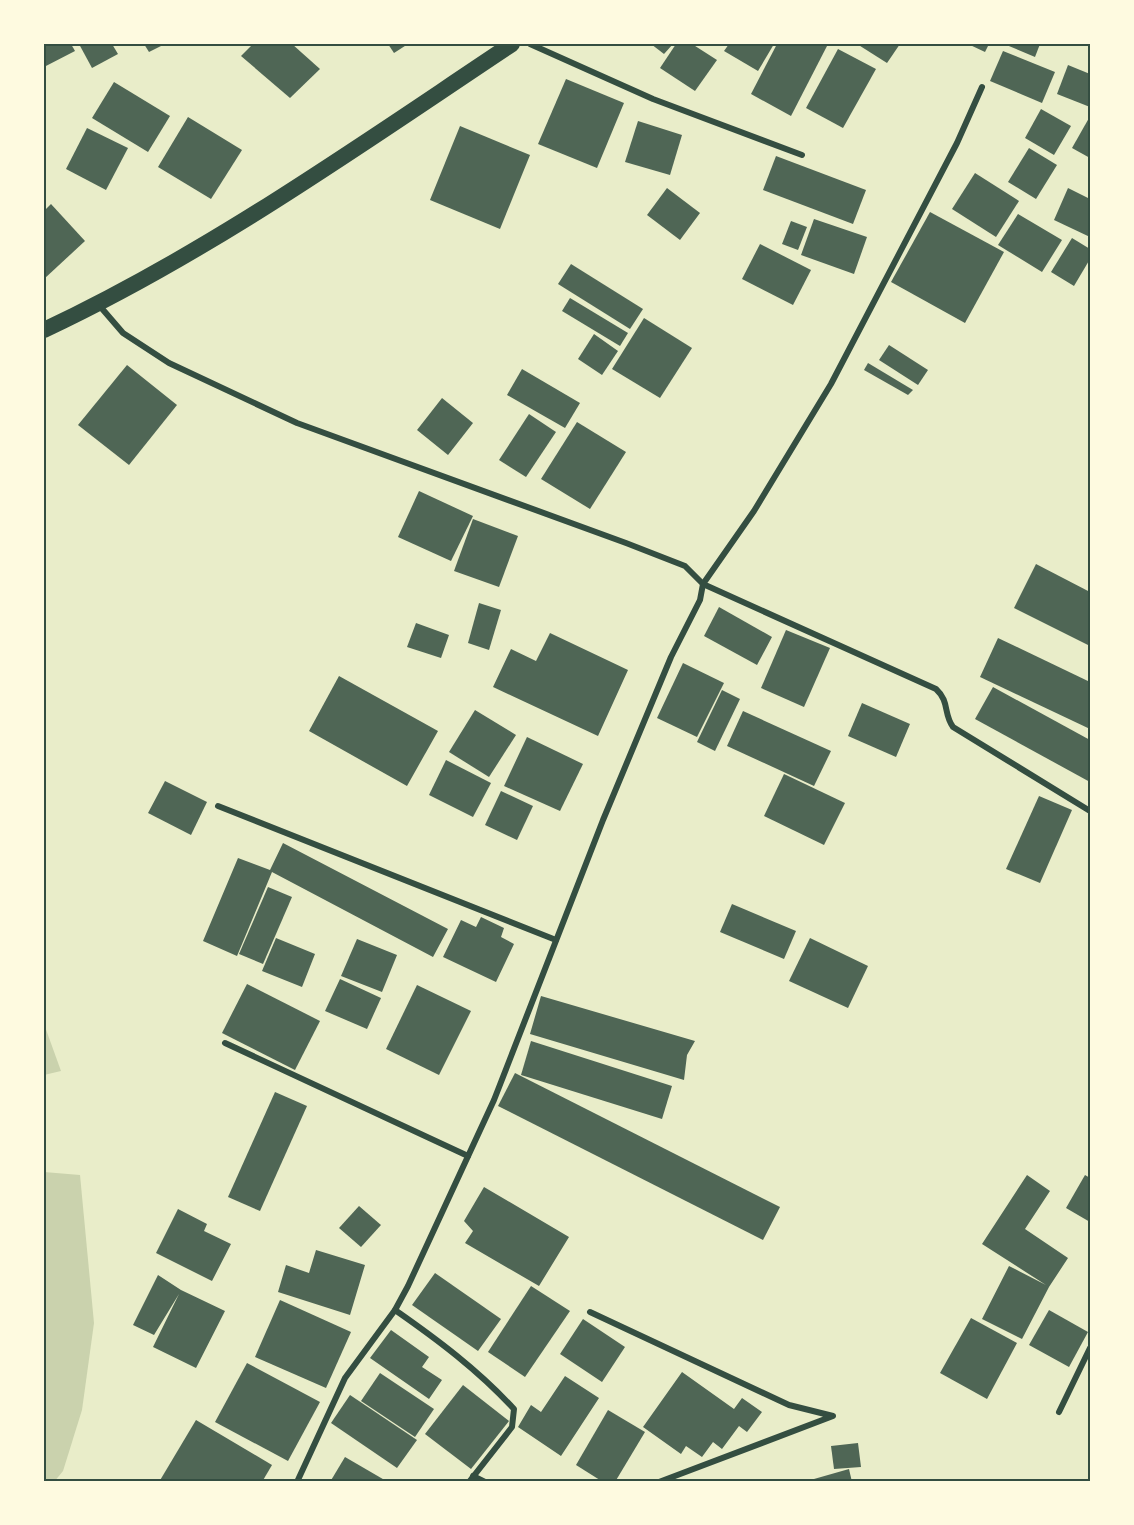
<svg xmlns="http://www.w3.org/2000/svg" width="1134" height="1525" font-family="Quicksand,sans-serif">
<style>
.green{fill:#cad2ad}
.building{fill:#4f6655}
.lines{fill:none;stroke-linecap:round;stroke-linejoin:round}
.minor{stroke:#344e41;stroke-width:6}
.trunk{stroke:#344e41;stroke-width:16}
.neatline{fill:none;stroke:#344e41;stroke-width:2}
</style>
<rect width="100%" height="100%" fill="#e9edc9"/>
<g class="green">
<path d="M44,1024L61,1071L44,1075Z"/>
<path d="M44,1172L80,1175L94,1323L82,1410L63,1471L54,1482L44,1481Z"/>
</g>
<g class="building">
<path d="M44,44H71L75,51L44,67Z"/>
<path d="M79,44H112L118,54L92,68Z"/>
<path d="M144,44H165L149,52Z"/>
<path d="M253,44H292L320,69L290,98L241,56Z"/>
<path d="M388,44H408L394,53Z"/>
<path d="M651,44H673L664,54Z"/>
<path d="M676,44H692L717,60L695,91L660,68Z"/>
<path d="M729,44H774L758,71L724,51Z"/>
<path d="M777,44H822L827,46L791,116L751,94Z"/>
<path d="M857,44H900L887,63Z"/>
<path d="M968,44H989L985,52Z"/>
<path d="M1004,44H1040L1035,57Z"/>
<path d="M838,49L876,69L843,128L806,108Z"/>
<path d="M1003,51L1055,72L1042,103L990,81Z"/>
<path d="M1068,65L1090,74V107L1057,94Z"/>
<path d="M566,79L624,103L597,168L538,144Z"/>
<path d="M114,82L170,116L148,152L92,118Z"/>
<path d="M1041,109L1071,126L1054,155L1025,138Z"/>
<path d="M188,117L242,150L211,199L158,167Z"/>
<path d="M1089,118L1090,119V158L1072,148Z"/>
<path d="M638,121L682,135L670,175L625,162Z"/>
<path d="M460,126L530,155L500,229L430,200Z"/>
<path d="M87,128L128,148L106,190L66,169Z"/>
<path d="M1029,148L1057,165L1036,199L1008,182Z"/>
<path d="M776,156L866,190L853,224L763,190Z"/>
<path d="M975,173L1019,201L996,237L952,209Z"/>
<path d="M667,188L700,213L680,240L647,215Z"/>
<path d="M1068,188L1090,199V237L1054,220Z"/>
<path d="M51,204L85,241L44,279V211Z"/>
<path d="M930,212L1004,252L965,323L891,282Z"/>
<path d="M1018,214L1062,240L1042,272L998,245Z"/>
<path d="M814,219L867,237L854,274L801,255Z"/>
<path d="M791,221L807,227L798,250L782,244Z"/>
<path d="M1072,238L1090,249V259L1074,286L1051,272Z"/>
<path d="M760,244L811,270L793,305L742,279Z"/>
<path d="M571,264L643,309L630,329L558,284Z"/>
<path d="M570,298L628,333L620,346L562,311Z"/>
<path d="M644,318L692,348L660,398L612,369Z"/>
<path d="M594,334L618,351L602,375L578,359Z"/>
<path d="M889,345L928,370L918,385L879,360Z"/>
<path d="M868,363L913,390L908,395L864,370Z"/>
<path d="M127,365L177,405L129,465L78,425Z"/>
<path d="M522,369L580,403L565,428L507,395Z"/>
<path d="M442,398L473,423L448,455L417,430Z"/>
<path d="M529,414L556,432L526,477L499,460Z"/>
<path d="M577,422L626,452L590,509L541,479Z"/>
<path d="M419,491L473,516L451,561L398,537Z"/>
<path d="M473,519L518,536L499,587L454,571Z"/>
<path d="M1036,564L1090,592V646L1014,608Z"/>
<path d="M479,603L501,610L489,650L468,643Z"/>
<path d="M719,607L772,637L757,665L704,636Z"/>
<path d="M416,623L449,635L441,658L407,647Z"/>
<path d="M786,630L830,648L804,707L761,688Z"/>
<path d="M550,633L628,670L598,736L493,687L511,649L536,661Z"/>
<path d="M998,638L1090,682V729L980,677Z"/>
<path d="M683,663L724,683L697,737L657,718Z"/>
<path d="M339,676L438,731L407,786L309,731Z"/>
<path d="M993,687L1090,740V782L975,719Z"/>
<path d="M722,690L740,699L715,751L697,742Z"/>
<path d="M862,703L910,724L896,757L848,736Z"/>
<path d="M475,710L516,735L489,777L449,752Z"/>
<path d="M743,711L831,751L814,786L727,746Z"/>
<path d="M527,737L583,764L560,811L504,786Z"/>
<path d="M446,760L491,783L473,817L429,795Z"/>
<path d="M784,774L845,803L824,845L764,816Z"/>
<path d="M165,781L207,802L191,835L148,813Z"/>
<path d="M501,791L533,806L517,840L485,825Z"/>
<path d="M1039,796L1072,810L1040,883L1006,869Z"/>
<path d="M283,843L448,929L433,957L272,872L237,956L203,941L238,858L270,870Z"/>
<path d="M268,887L292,897L263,964L239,954Z"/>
<path d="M732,904L796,931L784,959L720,932Z"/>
<path d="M481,917L504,928L501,937L514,944L496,982L443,957L461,920L476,927Z"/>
<path d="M276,938L315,954L302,987L262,971Z"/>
<path d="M810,938L868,966L848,1008L789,981Z"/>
<path d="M357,939L397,955L382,992L341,976Z"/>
<path d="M340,979L381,998L367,1029L325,1011Z"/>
<path d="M247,984L320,1021L295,1070L222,1033Z"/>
<path d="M417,985L471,1011L439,1075L386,1049Z"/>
<path d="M541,996L695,1041L687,1055L684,1080L530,1034Z"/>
<path d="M531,1041L672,1086L662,1119L521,1075Z"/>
<path d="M515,1073L780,1207L763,1240L498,1106Z"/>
<path d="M275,1092L307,1106L260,1211L228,1197Z"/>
<path d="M1027,1175L1050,1191L1025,1229L1068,1258L1049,1287L1022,1339L982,1319L1009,1266L1046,1285L982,1244Z"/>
<path d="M1085,1175L1090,1178V1222L1066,1208Z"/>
<path d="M484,1187L569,1237L539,1286L465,1243L473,1231L464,1221Z"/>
<path d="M359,1206L381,1225L361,1247L339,1228Z"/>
<path d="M178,1209L207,1224L204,1231L231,1244L212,1281L156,1253Z"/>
<path d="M316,1250L365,1265L350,1315L278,1292L286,1265L309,1273Z"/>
<path d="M435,1273L501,1319L478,1351L412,1305Z"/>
<path d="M158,1275L181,1290L225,1311L196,1368L153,1347L179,1294L154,1335L133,1325Z"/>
<path d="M531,1286L570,1311L525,1377L488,1352Z"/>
<path d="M280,1300L351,1332L326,1388L255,1357Z"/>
<path d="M1049,1310L1088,1332L1069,1367L1029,1345Z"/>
<path d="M971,1318L1017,1343L987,1399L940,1373Z"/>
<path d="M583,1319L625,1347L602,1382L560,1354Z"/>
<path d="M391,1330L429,1357L422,1367L442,1380L429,1399L370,1358Z"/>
<path d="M247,1363L320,1402L288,1461L215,1422Z"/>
<path d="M682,1372L734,1409L742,1398L762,1412L747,1432L739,1426L722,1449L713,1442L702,1457L686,1446L681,1454L643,1427Z"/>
<path d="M380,1373L434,1409L415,1437L361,1401Z"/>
<path d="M565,1376L599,1398L561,1456L518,1427L531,1405L541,1412Z"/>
<path d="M463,1385L509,1421L471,1469L425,1434Z"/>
<path d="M350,1395L417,1440L397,1468L331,1423Z"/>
<path d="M608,1410L645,1432L615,1482H603L576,1465Z"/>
<path d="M196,1420L272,1465L262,1482H159Z"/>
<path d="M858,1443L861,1467L834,1469L831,1446Z"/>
<path d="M345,1457L388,1482H330Z"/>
<path d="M849,1469L852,1482H807V1481Z"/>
</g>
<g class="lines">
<g class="minor">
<path d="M530,44L653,99L802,155"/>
<path d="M982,87L957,143L831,384L754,511L703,584L936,689C950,702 943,713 953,727L1090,811"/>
<path d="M98,304L123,333L169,363L297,423L626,543L685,566L703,584L700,600L671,657L603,820L494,1100L408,1286L395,1310L345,1378L297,1482"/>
<path d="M218,806L556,940"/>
<path d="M225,1043L468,1156"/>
<path d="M395,1310C438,1340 478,1370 514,1409L512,1427L469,1482"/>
<path d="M590,1312L789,1405L833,1416L659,1482"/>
<path d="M1059,1412L1090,1348"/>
<path d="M473,1476L485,1482"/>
</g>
<path class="trunk" d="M44,330C210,252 360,145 512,44"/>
</g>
<rect width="1134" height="1525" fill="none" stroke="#fefae0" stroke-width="90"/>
<rect x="45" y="45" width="1044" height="1435" class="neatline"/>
</svg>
